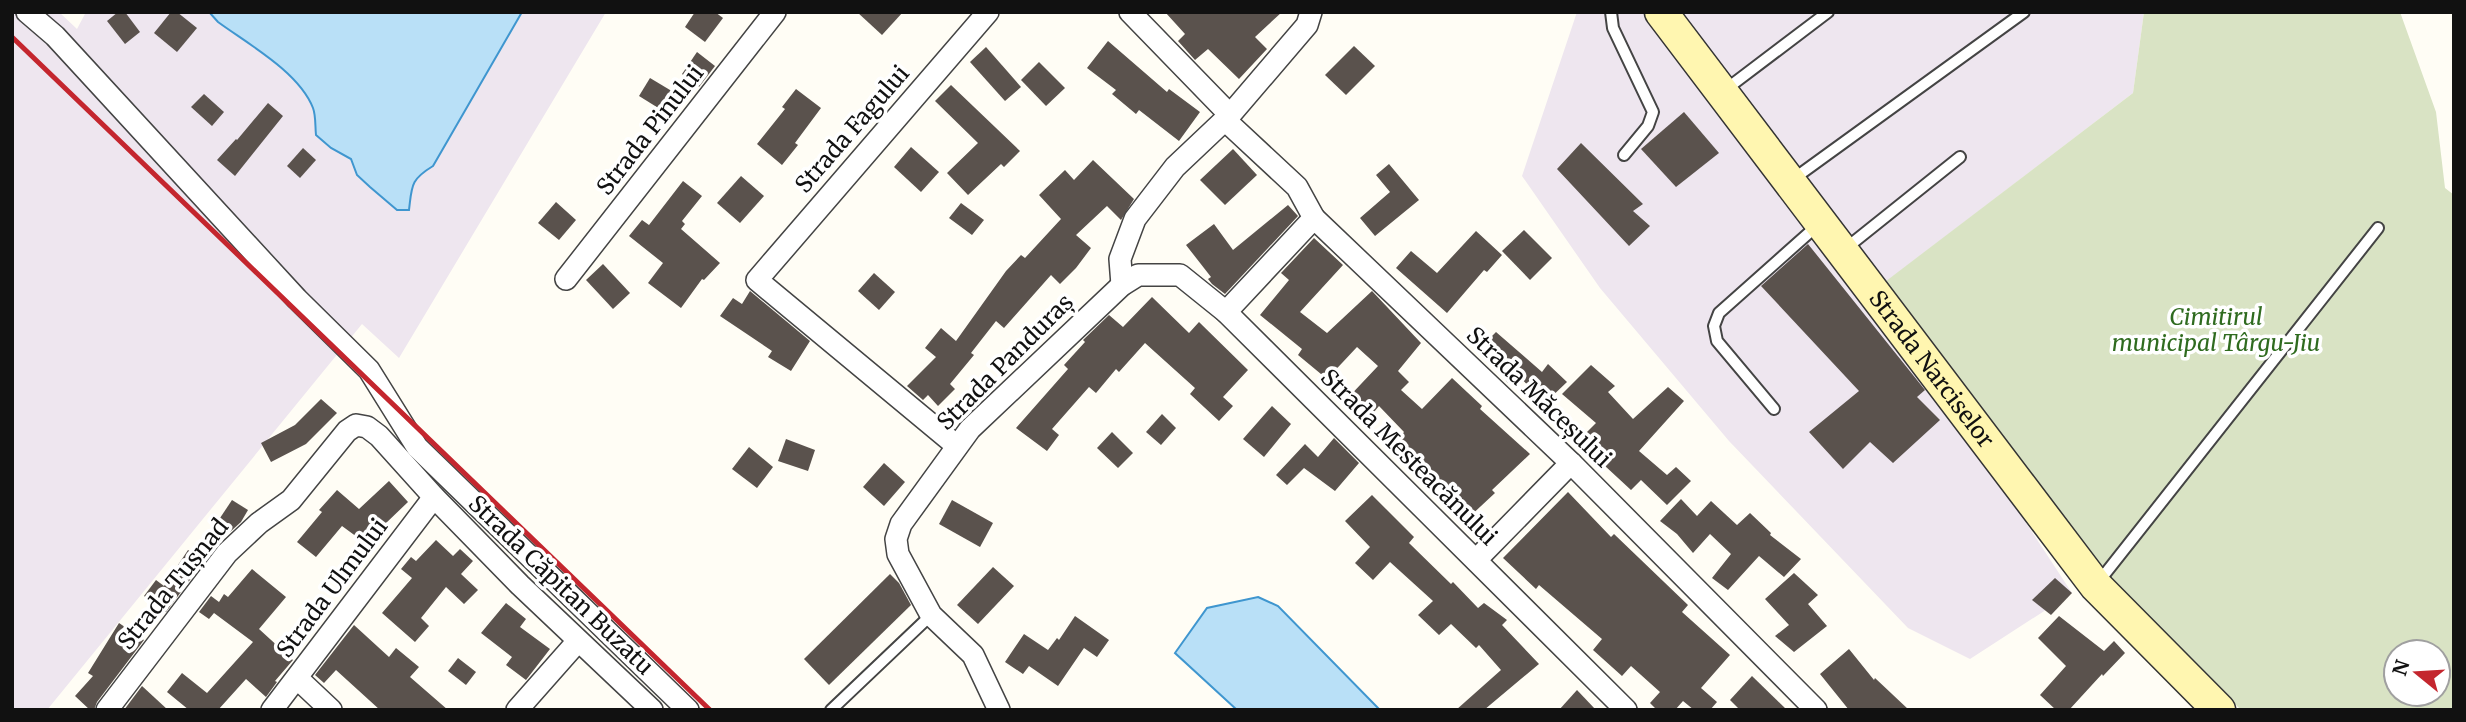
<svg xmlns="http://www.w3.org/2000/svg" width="2466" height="722" font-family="Merriweather,serif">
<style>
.industrial{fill:#eee6ef}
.cemetery{fill:#d9e3c4;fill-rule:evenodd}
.water{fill:#b9e0f7;stroke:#3f96cf;stroke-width:2}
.building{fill:#5a524d}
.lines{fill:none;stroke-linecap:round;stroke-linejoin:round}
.lane-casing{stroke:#444;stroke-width:14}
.street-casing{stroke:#444;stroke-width:24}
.secondary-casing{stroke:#333;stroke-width:35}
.lane{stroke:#fff;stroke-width:10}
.street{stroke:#fff;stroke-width:21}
.secondary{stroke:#fff6b0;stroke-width:32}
.rail{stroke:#c4262e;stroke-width:5}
.labels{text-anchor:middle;stroke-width:7;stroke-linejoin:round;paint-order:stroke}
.street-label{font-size:23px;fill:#111;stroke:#fff}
.park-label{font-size:23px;font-style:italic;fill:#2f6b1f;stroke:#fff}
</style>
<rect width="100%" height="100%" fill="#fffdf5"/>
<g class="industrial">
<path d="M12,12H59L77,29L86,12H606L399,358L362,324L47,710H12Z"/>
<path d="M1577,12H2144L2133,93L1874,291L2072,593L1970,659L1908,628L1729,441L1600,288L1522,176Z"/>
</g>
<path class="cemetery" d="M2144,12H2400L2436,112L2445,188L2454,195V710H2241L2119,589L2079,538L1873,291L2133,93ZM2396,652H2438V694H2396Z"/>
<g class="water">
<path d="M209,12H522L433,166C410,180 412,186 409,210H397L370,187L357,175L351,159L331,148L316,135C315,126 316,116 313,108C299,72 248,44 218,22Z"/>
<path d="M1258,597L1278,606L1380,710H1237L1175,653L1207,608Z"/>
</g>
<g class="building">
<path d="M118,12H125L140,32L125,44L107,21Z"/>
<path d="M171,12H177L197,28L177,52L154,33Z"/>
<path d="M695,12H715L723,18L705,42L685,27Z"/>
<path d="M857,12H903L882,35Z"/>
<path d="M1165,12H1282L1255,37L1267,49L1239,79L1208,49L1195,60L1178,41L1185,34Z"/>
<path d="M1108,41L1167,92L1169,89L1200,112L1179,141L1139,110L1136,114L1112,94L1116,90L1087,68Z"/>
<path d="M1354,46L1375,66L1346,95L1325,75Z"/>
<path d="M986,47L1021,87L1005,101L970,62Z"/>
<path d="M697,52L715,66L699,87L682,74Z"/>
<path d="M1039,62L1065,88L1046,106L1021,80Z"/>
<path d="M650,78L680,96L668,114L639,96Z"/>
<path d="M951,85L1020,151L1004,167L1001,164L968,195L947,173L978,143L935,101Z"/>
<path d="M796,89L821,108L795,143L798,145L782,165L757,144L785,109L782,107Z"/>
<path d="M204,94L224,112L212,126L191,107Z"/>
<path d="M268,103L283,116L235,176L217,160L236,139L237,140Z"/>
<path d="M1684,112L1719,153L1676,187L1641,149Z"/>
<path d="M1581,143L1643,204L1633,211L1650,226L1629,246L1557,169Z"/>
<path d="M911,147L939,172L921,192L894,167Z"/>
<path d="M303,148L316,160L300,178L287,166Z"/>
<path d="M1233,149L1257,175L1225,205L1200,180Z"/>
<path d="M1093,160L1134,199L1121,220L1107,206L1076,235L1091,248L1076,268L1060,284L1051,275L1004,328L996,321L971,353L974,355L950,384L955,389L938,406L928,395L923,400L907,386L936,357L925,348L941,328L956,341L1006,271L1021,255L1025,258L1061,219L1039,195L1065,170L1074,180Z"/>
<path d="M1389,164L1419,200L1375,236L1360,218L1390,192L1376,175Z"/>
<path d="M741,176L764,196L740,223L717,203Z"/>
<path d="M683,181L702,196L682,221L685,224L681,229L720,263L704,280L702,279L681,308L648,283L663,263L629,236L642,220L649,225Z"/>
<path d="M556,202L576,220L559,240L538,223Z"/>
<path d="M961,203L984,220L972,235L949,218Z"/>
<path d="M1288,205L1298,216L1225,294L1212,284L1208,279L1211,277L1186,245L1214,224L1233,250Z"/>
<path d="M1524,230L1552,258L1530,280L1502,251Z"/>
<path d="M1476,231L1502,255L1487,272L1484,270L1447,313L1396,268L1411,251L1437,273Z"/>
<path d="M1314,238L1343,265L1300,312L1327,333L1372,291L1421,343L1398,371L1409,382L1401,390L1422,409L1452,378L1482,406L1480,409L1530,454L1492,490L1495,493L1466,520L1447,506L1457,495L1426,470L1423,472L1391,449L1404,432L1379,406L1364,424L1344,402L1378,366L1357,347L1327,379L1298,355L1302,349L1260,315L1289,280L1281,273Z"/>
<path d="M1808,244L1925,390L1917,397L1940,420L1893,463L1870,442L1843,469L1809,432L1859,391L1761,286Z"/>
<path d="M603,264L630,293L613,309L586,280Z"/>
<path d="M874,273L895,292L879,310L858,291Z"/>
<path d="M750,291L810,341L791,371L768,357L772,351L720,316L733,298L742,304Z"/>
<path d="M1152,297L1189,333L1199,322L1248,370L1223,397L1233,406L1219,421L1190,394L1195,388L1145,343L1119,372L1116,369L1096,393L1089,387L1052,429L1059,435L1047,451L1016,428L1068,369L1064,365L1085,342L1083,340L1109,315L1123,327Z"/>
<path d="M1496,332L1542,372L1548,364L1567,382L1546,402L1516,374L1508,383L1497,369L1502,364L1484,344Z"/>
<path d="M1591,365L1615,386L1608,392L1633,419L1668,387L1684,401L1639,451L1667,475L1676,467L1691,481L1667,505L1641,480L1631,490L1578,441L1596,423L1562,394Z"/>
<path d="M321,399L337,413L306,444L271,462L261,443L295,425Z"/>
<path d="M1272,406L1291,424L1264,457L1243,439Z"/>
<path d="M1162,414L1176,428L1161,445L1146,432Z"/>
<path d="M1112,432L1133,453L1118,468L1097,448Z"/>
<path d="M1334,438L1359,463L1335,491L1304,468L1287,485L1276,475L1305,444L1318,457Z"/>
<path d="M786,439L815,450L808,471L778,461Z"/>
<path d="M749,447L773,467L757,488L732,469Z"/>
<path d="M884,463L905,482L884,506L863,487Z"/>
<path d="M389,481L408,502L385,524L388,526L372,548L342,526L316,557L297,542L322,512L319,510L337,490L359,509Z"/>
<path d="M1568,492L1611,537L1614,534L1688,605L1682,612L1730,655L1701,688L1717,702L1710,710H1694L1683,701L1675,710H1657L1650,703L1660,692L1631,666L1622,676L1593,650L1602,639L1539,585L1536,589L1503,558Z"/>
<path d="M1372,495L1414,537L1409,543L1451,584L1453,582L1478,608L1484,603L1507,620L1502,625L1539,664L1484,710H1456L1501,670L1479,645L1476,648L1451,624L1439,635L1418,615L1433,601L1390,562L1373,580L1355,563L1370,547L1345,521Z"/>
<path d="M1681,499L1697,516L1711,501L1737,525L1750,513L1771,533L1770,535L1801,559L1784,577L1759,556L1728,590L1712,578L1731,554L1710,534L1693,553L1677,534L1660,521Z"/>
<path d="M232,500L248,510L241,522L230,532L216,524Z"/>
<path d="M952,500L993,523L980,547L939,524Z"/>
<path d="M436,540L453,556L460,549L473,561L461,574L478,590L464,604L446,587L421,618L429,626L415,642L382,613L412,578L401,569L411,557L416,561Z"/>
<path d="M188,550L204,561L166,612L144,596L156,580L164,586Z"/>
<path d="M993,567L1014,586L978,624L957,605Z"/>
<path d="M252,569L286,597L259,629L293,660L275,681L277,682L266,697L246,679L218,710H189L167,692L182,673L207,693L253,642L214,613L209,619L199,612L211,596L219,602L224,594L228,597Z"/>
<path d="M1794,573L1818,595L1808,604L1827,626L1794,652L1775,636L1789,625L1765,599Z"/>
<path d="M890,574L899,583L911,605L829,685L804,659Z"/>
<path d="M2055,578L2072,593L2051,615L2032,600Z"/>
<path d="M506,603L526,619L520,627L550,649L526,680L506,665L512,657L481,633Z"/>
<path d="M1075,616L1109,640L1097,657L1084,648L1058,686L1029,666L1023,674L1005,662L1024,634L1048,650L1057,638L1059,640Z"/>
<path d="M2059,616L2104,651L2114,641L2125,653L2103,676L2102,674L2069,710H2056L2040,695L2066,666L2038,638Z"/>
<path d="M119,623L144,640L97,702L94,710H90L75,696L93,676L88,673Z"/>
<path d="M354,625L389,657L396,648L419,667L410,677L448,710H380L336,670L324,683L315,675Z"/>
<path d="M1849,649L1874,680L1875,678L1909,710H1849L1820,674Z"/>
<path d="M458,658L476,672L466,685L448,671Z"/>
<path d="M1752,676L1787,710H1740L1730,700Z"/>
<path d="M142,686L168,710H124Z"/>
<path d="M1577,690L1596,710H1559Z"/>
</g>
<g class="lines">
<defs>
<g id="lane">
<path d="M1611,12L1613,28L1653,112L1648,126L1624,155"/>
<path d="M1725,90L1828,12"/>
<path d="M1792,180L2024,12"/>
<path d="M1845,249L1960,157"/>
<path d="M1774,409L1717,341L1714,326L1719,313L1819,224"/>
<path d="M2097,584L2378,228"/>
<path d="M831,710L931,615"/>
</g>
<g id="street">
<path d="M27,12L55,36L297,299L369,370L417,447L688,710"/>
<path d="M1130,12L1230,115"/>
<path d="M1225,120L1297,187L1314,218"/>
<path d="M566,279L775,12"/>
<path d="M1122,285L1120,259L1135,219L1175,167L1230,115L1307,25L1311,12"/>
<path d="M1226,312L1314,218L1571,463L1816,710"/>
<path d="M957,446L757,280L988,12"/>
<path d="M1476,560L1571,463"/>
<path d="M297,678L331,710"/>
<path d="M107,710L227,553L259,523L291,500L347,431L356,425L367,427L379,436L434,497L520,585L652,710"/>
<path d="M272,710L434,497"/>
<path d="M517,710L578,641"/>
<path d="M999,710L973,655L931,615L898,554L896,539L901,524L970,429L1122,285L1138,275H1180L1226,312L1626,710"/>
</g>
<g id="secondary">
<path id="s1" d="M1661,12L2096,586L2219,710"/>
</g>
</defs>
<use href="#lane" class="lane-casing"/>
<use href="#street" class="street-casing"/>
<use href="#secondary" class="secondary-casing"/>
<use href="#lane" class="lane"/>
<use href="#street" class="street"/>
<use href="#secondary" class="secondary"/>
<path class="rail" d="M12,37L710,710"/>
</g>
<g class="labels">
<g class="street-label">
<text transform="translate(852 129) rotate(-49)" y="8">Strada Fagului</text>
<text transform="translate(650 130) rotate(-52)" y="8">Strada Pinului</text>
<text transform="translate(1005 362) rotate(-45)" y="8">Strada Panduraș</text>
<text dy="8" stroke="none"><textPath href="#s1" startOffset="448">Strada Narciselor</textPath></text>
<text transform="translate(1539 397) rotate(44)" y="8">Strada Măceșului</text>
<text transform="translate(1409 457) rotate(45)" y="8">Strada Mesteacănului</text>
<text transform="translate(173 584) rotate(-51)" y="8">Strada Tușnad</text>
<text transform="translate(561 585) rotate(44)" y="8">Strada Căpitan Buzatu</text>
<text transform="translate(332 588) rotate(-53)" y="8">Strada Ulmului</text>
</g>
<g class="park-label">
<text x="2216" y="325">Cimitirul<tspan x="2216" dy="26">municipal Târgu-Jiu</tspan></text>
</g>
</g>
<rect width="2466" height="722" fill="none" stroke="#111111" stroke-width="28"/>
<g transform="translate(2417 673) rotate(288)"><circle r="33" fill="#ffffff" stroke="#a0a0a0" stroke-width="2"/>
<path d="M0-5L12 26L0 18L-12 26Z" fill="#c4262e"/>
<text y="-10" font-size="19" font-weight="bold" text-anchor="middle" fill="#111111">N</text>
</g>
</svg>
